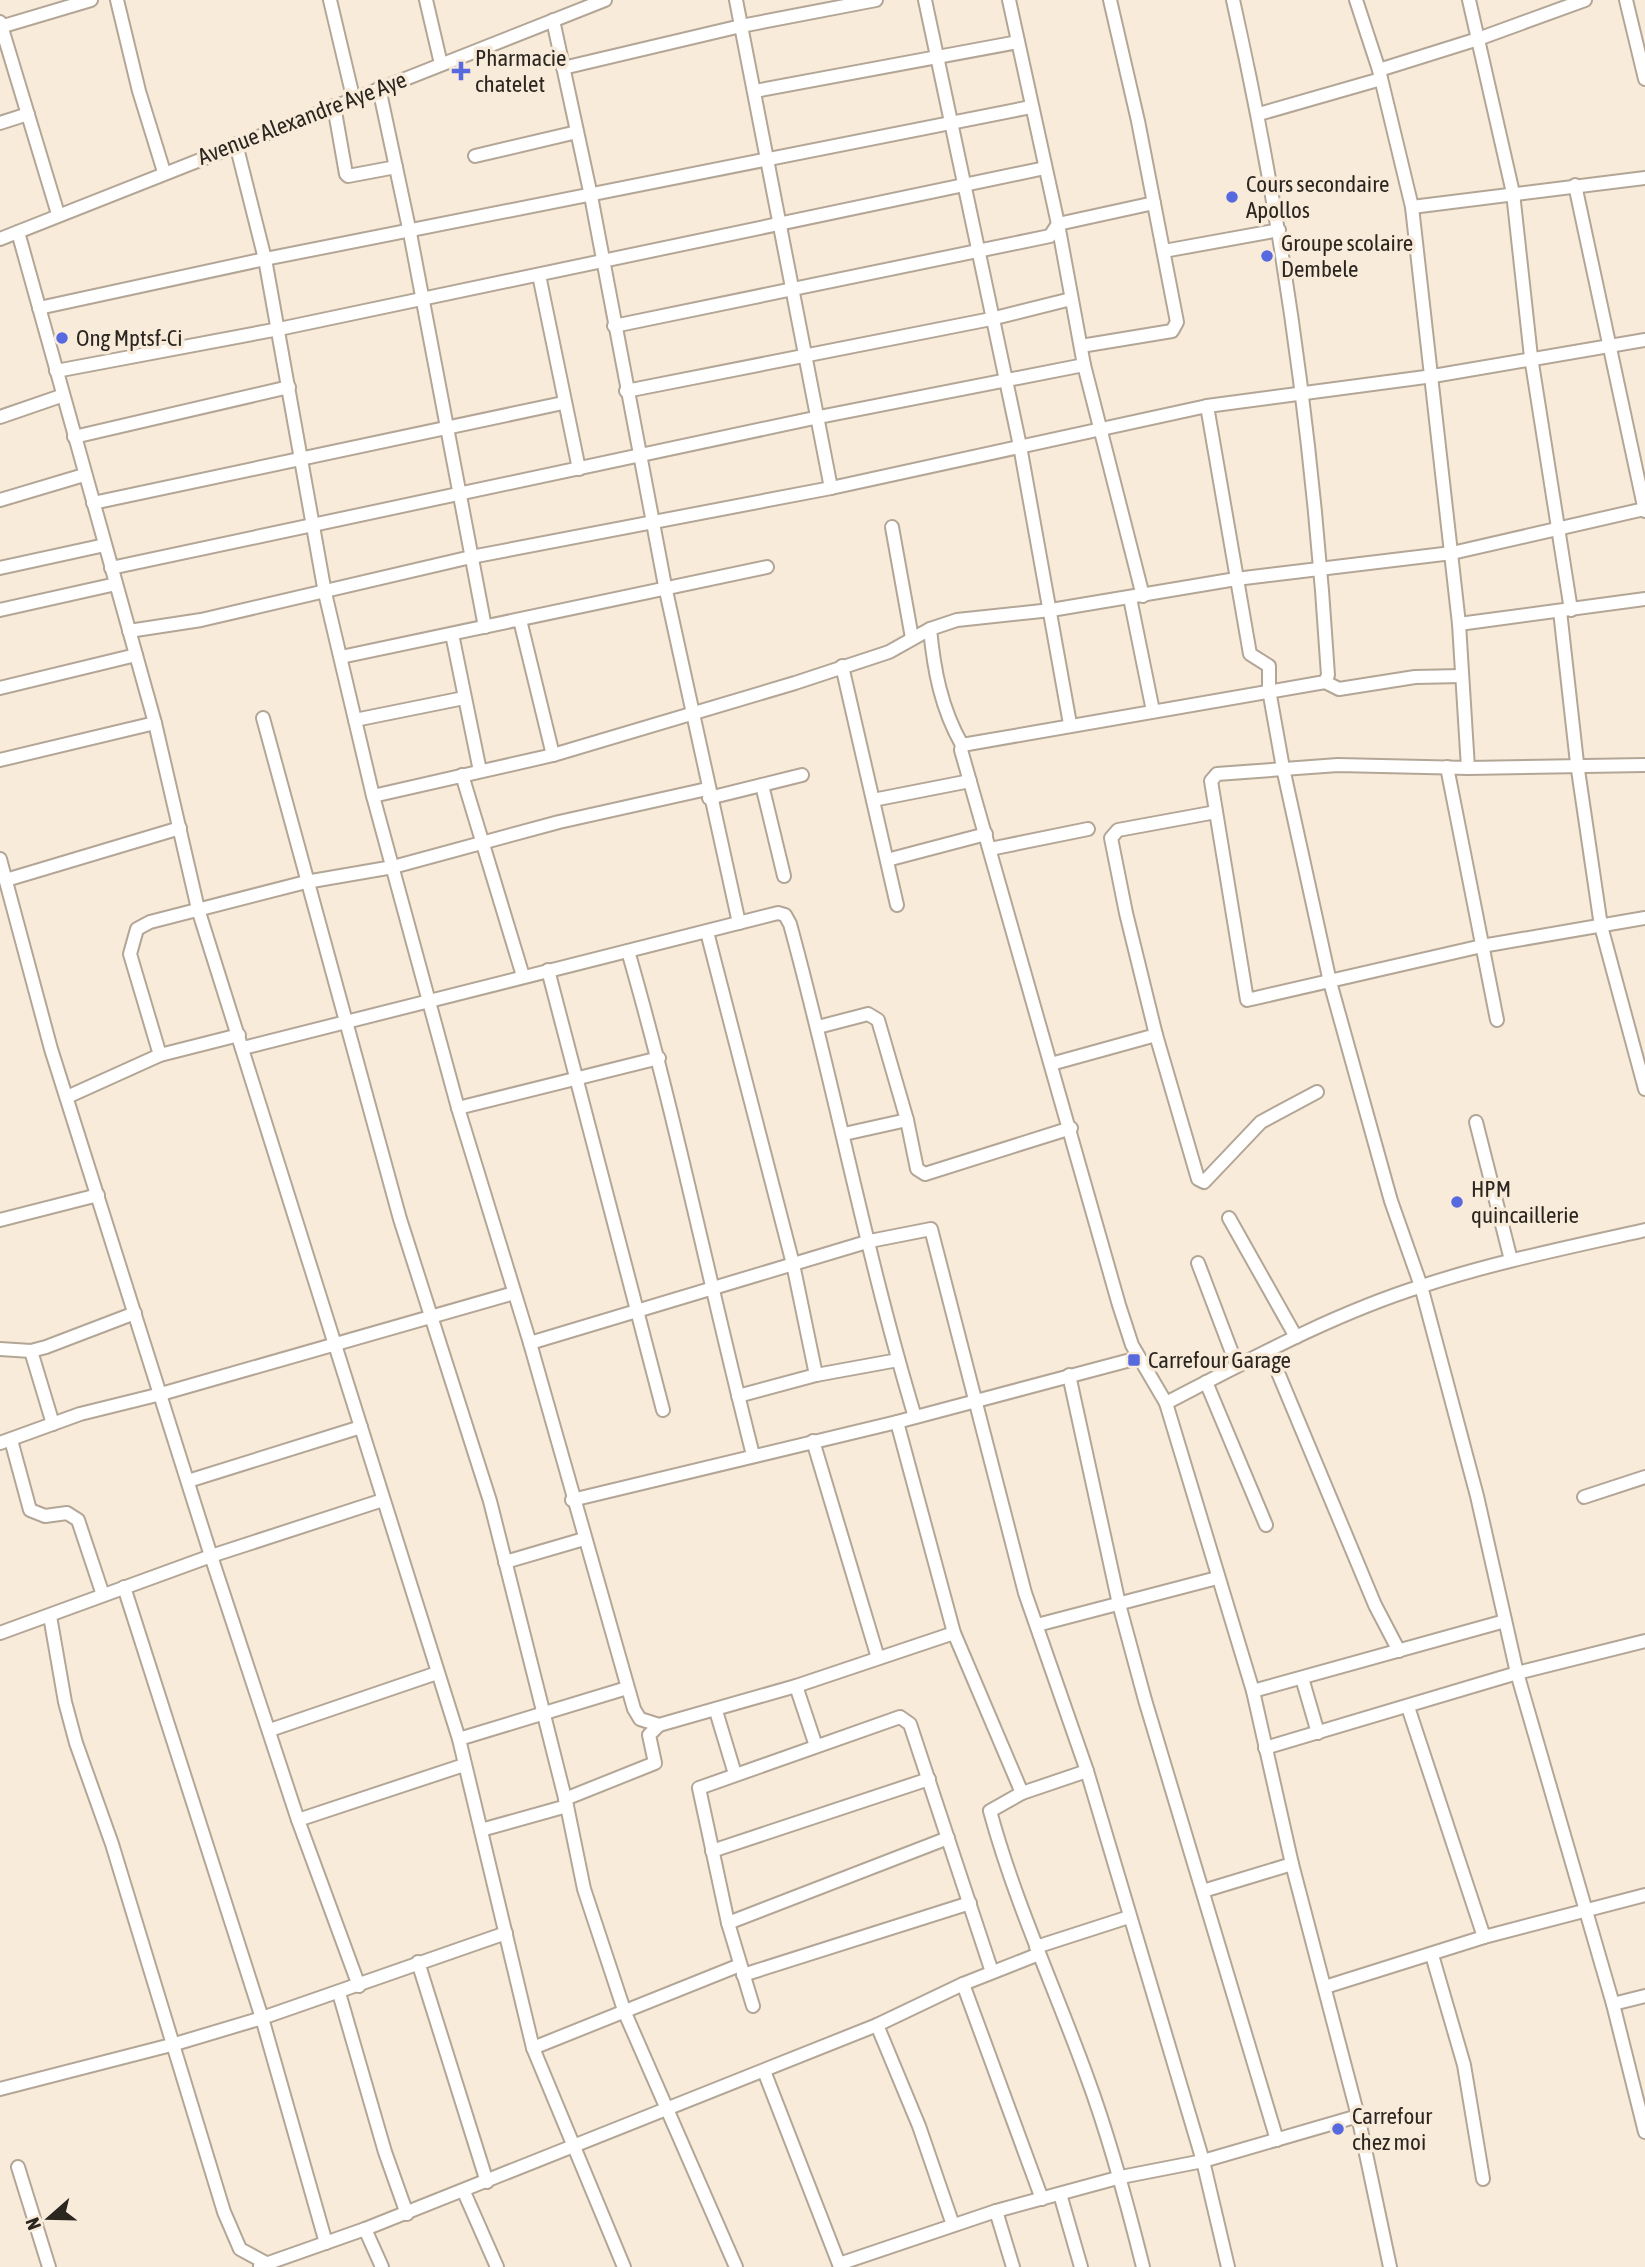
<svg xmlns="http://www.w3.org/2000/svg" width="1645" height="2267" font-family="'Asap Condensed',sans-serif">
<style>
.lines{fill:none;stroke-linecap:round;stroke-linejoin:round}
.minor-casing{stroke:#b3a696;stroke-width:16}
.minor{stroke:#fff;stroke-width:12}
.poi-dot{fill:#5669df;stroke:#f9ebda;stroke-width:2.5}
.labels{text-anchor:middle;stroke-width:7;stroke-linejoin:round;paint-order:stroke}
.poi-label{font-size:23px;fill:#2b2620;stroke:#f9ebda;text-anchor:start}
.street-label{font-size:23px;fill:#2b2620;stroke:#f9ebda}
</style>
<rect width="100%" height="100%" fill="#f9ebda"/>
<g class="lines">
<defs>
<g id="minor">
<path d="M117,0L139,91L164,172"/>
<path d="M330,0L353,97"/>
<path d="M426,0L441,64"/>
<path d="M736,0L831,488"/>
<path d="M925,0L1020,446L1070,724"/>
<path d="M1009,0L1058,224L1084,365L1143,596"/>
<path d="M1356,0L1379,70L1412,207L1459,624L1468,768"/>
<path d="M1469,0L1513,193L1531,357L1571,610"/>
<path d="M1626,0L1645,79"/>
<path d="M553,20L591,196L665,586L739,923"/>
<path d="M0,22L58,214"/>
<path d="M0,27L91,0"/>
<path d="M563,68L741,26L876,0"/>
<path d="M1379,70L1478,39L1585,0"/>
<path d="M379,88L410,233L485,627"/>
<path d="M755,91L1018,42"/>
<path d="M334,106L346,174L348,176L396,167"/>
<path d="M1259,114L1381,79"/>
<path d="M0,123L28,114"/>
<path d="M236,144L265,259L325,593L373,796L458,1108L530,1343L634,1709L640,1719L659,1725L796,1686L954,1633"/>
<path d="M475,156L577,132"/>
<path d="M1575,185L1645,511"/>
<path d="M1412,207L1645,178"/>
<path d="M18,232L155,723L198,909L459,1739L533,2048L624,2267"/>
<path d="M0,239L605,0"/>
<path d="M1164,251L1279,230"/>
<path d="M539,275L579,469"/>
<path d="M39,308L265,259L1031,107"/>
<path d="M614,326L1050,236L1058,224L1154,203"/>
<path d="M1081,346L1172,331L1177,322L1138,121L1110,0"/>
<path d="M56,371L279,329L1045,168"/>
<path d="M626,391L991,319L1071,299"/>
<path d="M1207,406L1250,654L1269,666V690L1283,768L1330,982L1391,1201L1421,1286L1477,1496L1517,1673L1613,2004L1645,2132"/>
<path d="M0,417L61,396"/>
<path d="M74,437L289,387"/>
<path d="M0,500L84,475"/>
<path d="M93,503L563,403"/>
<path d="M892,527L912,638"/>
<path d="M0,568L105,545"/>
<path d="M111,568L819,417L1084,365"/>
<path d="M1130,598L1153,711"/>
<path d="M0,610L116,584"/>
<path d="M1560,611L1577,763L1601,926L1645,1089"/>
<path d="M520,620L553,755"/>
<path d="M1459,624L1645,599"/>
<path d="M930,629C934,670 941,708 962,745L961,750L1119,1305L1132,1345L1166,1403L1253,1691L1292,1864L1358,2116L1390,2267"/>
<path d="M129,631L201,620L471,557L831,488L1207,406L1433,376L1645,340"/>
<path d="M452,634L480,771"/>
<path d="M341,657L767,567"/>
<path d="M842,666L897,905"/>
<path d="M1325,682L1339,689L1415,677L1462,676"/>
<path d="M0,688L136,655"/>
<path d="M263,718L400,1219L490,1501L567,1806L584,1889L625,2013L736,2267"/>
<path d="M355,720L464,698"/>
<path d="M962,745L1325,682L1328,675C1314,448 1283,222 1233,0"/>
<path d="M0,760L155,723"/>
<path d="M1645,765L1468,768L1338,765L1217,774L1211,781L1247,1000L1482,946L1645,918"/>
<path d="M1447,767L1497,1020"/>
<path d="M462,775L523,976"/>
<path d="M762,785L784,876"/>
<path d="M373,796L553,755L795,683L889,652L930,629L957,620L1051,610L1236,579L1452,553L1644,509"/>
<path d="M709,798L802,775"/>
<path d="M873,800L970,781"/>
<path d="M1216,812L1118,830L1111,838L1126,913L1156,1035L1198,1179L1204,1182L1261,1122L1317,1092"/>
<path d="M990,849L1088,829"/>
<path d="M0,859L51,1049L211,1556L298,1820L359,1986"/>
<path d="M887,860L986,834"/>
<path d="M6,880L180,828"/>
<path d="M707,932L793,1264L816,1375"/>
<path d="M628,951C676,1117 710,1287 753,1455"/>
<path d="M548,970L663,1410"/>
<path d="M818,1027L868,1014L878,1020L907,1120L917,1169L925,1174L1071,1128"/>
<path d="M243,1048L778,913L785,915L790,924C835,1088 866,1255 915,1417"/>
<path d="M160,1055L130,954L137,929L150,922L306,882L393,867L559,822L707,789"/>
<path d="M1051,1064L1156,1035"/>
<path d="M67,1097L160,1055L239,1035"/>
<path d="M458,1108L659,1058"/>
<path d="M1476,1122L1511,1260"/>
<path d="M844,1134L907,1120"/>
<path d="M1229,1218L1296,1337"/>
<path d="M0,1220L98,1195"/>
<path d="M1198,1263L1237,1366"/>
<path d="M530,1343L870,1241L931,1229L1025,1593L1087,1771L1203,2161L1228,2267"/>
<path d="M0,1349L31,1351L46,1347L135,1313"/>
<path d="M31,1351L53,1424"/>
<path d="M1269,1351L1375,1605L1399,1651"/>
<path d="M1069,1375L1119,1604L1145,1700L1277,2140"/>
<path d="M1206,1382L1266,1525"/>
<path d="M738,1396L816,1375L898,1360"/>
<path d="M1166,1403C1249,1360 1333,1314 1422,1286C1495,1262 1570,1247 1645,1230"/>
<path d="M897,1422L954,1633L1022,1793"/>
<path d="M11,1440L30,1510L45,1516L67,1513L78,1520L103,1595"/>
<path d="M813,1441L878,1658"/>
<path d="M0,1443L80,1414L161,1394L514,1293"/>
<path d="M188,1481L361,1427"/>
<path d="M1584,1497L1645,1477"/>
<path d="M572,1500L897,1422L1138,1358"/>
<path d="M505,1562L584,1539"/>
<path d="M124,1587L262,2018L326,2243"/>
<path d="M50,1616L65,1702L76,1743L112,1844L224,2212L240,2249L266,2263"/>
<path d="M1037,1625L1217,1578"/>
<path d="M0,1633L211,1556L383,1500"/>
<path d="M1302,1678L1318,1733"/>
<path d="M796,1686L816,1746"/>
<path d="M1253,1691L1505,1621"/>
<path d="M1408,1707L1484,1937"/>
<path d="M716,1711L735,1774"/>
<path d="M270,1730L437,1673"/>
<path d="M459,1739L627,1688"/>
<path d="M1265,1748L1517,1673L1645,1641"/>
<path d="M1087,1771L1022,1793L990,1811C1015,1903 1055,1988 1087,2077C1110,2139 1127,2203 1143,2267"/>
<path d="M565,1799L655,1763L649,1735L659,1725"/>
<path d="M298,1820L464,1765"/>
<path d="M481,1830L567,1806"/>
<path d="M712,1851L929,1779"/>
<path d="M1203,1891L1292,1864"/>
<path d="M728,1923L948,1838"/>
<path d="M1036,1947L1129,1917"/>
<path d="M1432,1955L1464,2065L1483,2179"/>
<path d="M418,1962L487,2182"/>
<path d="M743,1975L970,1903"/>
<path d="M963,1984L1042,2199"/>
<path d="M1325,1987L1484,1937L1645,1895"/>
<path d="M339,1993L385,2152L407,2214"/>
<path d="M1613,2004L1645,1996"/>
<path d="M753,2006L728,1923L699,1788L900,1717L910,1724L992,1972"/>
<path d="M877,2025L919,2126L953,2225"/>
<path d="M533,2048L740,1965"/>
<path d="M764,2071L839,2264L996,2211L1121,2177L1203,2161L1358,2116"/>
<path d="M0,2089L175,2044L262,2018L506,1933"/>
<path d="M18,2167L49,2267"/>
<path d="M464,2192L497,2267"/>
<path d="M1060,2194L1081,2267"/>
<path d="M996,2211L1013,2267"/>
<path d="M260,2266L365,2229"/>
<path d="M382,2267L365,2229L877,2025L963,1984L1039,1954"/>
</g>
</defs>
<use href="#minor" class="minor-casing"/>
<use href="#minor" class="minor"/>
</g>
<g class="poi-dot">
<path d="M457.5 60.5h7v7h7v7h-7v7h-7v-7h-7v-7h7z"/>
<circle cx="1232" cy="197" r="7"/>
<circle cx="1267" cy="256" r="7"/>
<circle cx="62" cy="338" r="7"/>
<circle cx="1457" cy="1202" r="7"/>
<rect x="1127" y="1353" width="14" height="14" rx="3.5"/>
<circle cx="1338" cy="2129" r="7"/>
</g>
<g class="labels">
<g class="poi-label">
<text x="475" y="66">Pharmacie<tspan x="475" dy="26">chatelet</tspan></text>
<text x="1246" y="192">Cours secondaire<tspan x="1246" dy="26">Apollos</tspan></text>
<text x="1281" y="251">Groupe scolaire<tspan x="1281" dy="26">Dembele</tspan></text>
<text x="76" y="346">Ong Mptsf-Ci</text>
<text x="1471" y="1197">HPM<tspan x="1471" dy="26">quincaillerie</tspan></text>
<text x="1148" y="1368">Carrefour Garage</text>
<text x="1352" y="2124">Carrefour<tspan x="1352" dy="26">chez moi</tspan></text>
</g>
<g class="street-label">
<text transform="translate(302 118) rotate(-21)" y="8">Avenue Alexandre Aye Aye</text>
</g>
</g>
<g transform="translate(49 2218) rotate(250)" stroke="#f9ebda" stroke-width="5" paint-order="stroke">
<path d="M0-5L12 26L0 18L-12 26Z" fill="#2b2620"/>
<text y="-10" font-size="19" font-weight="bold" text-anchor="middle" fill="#2b2620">N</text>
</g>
</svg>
